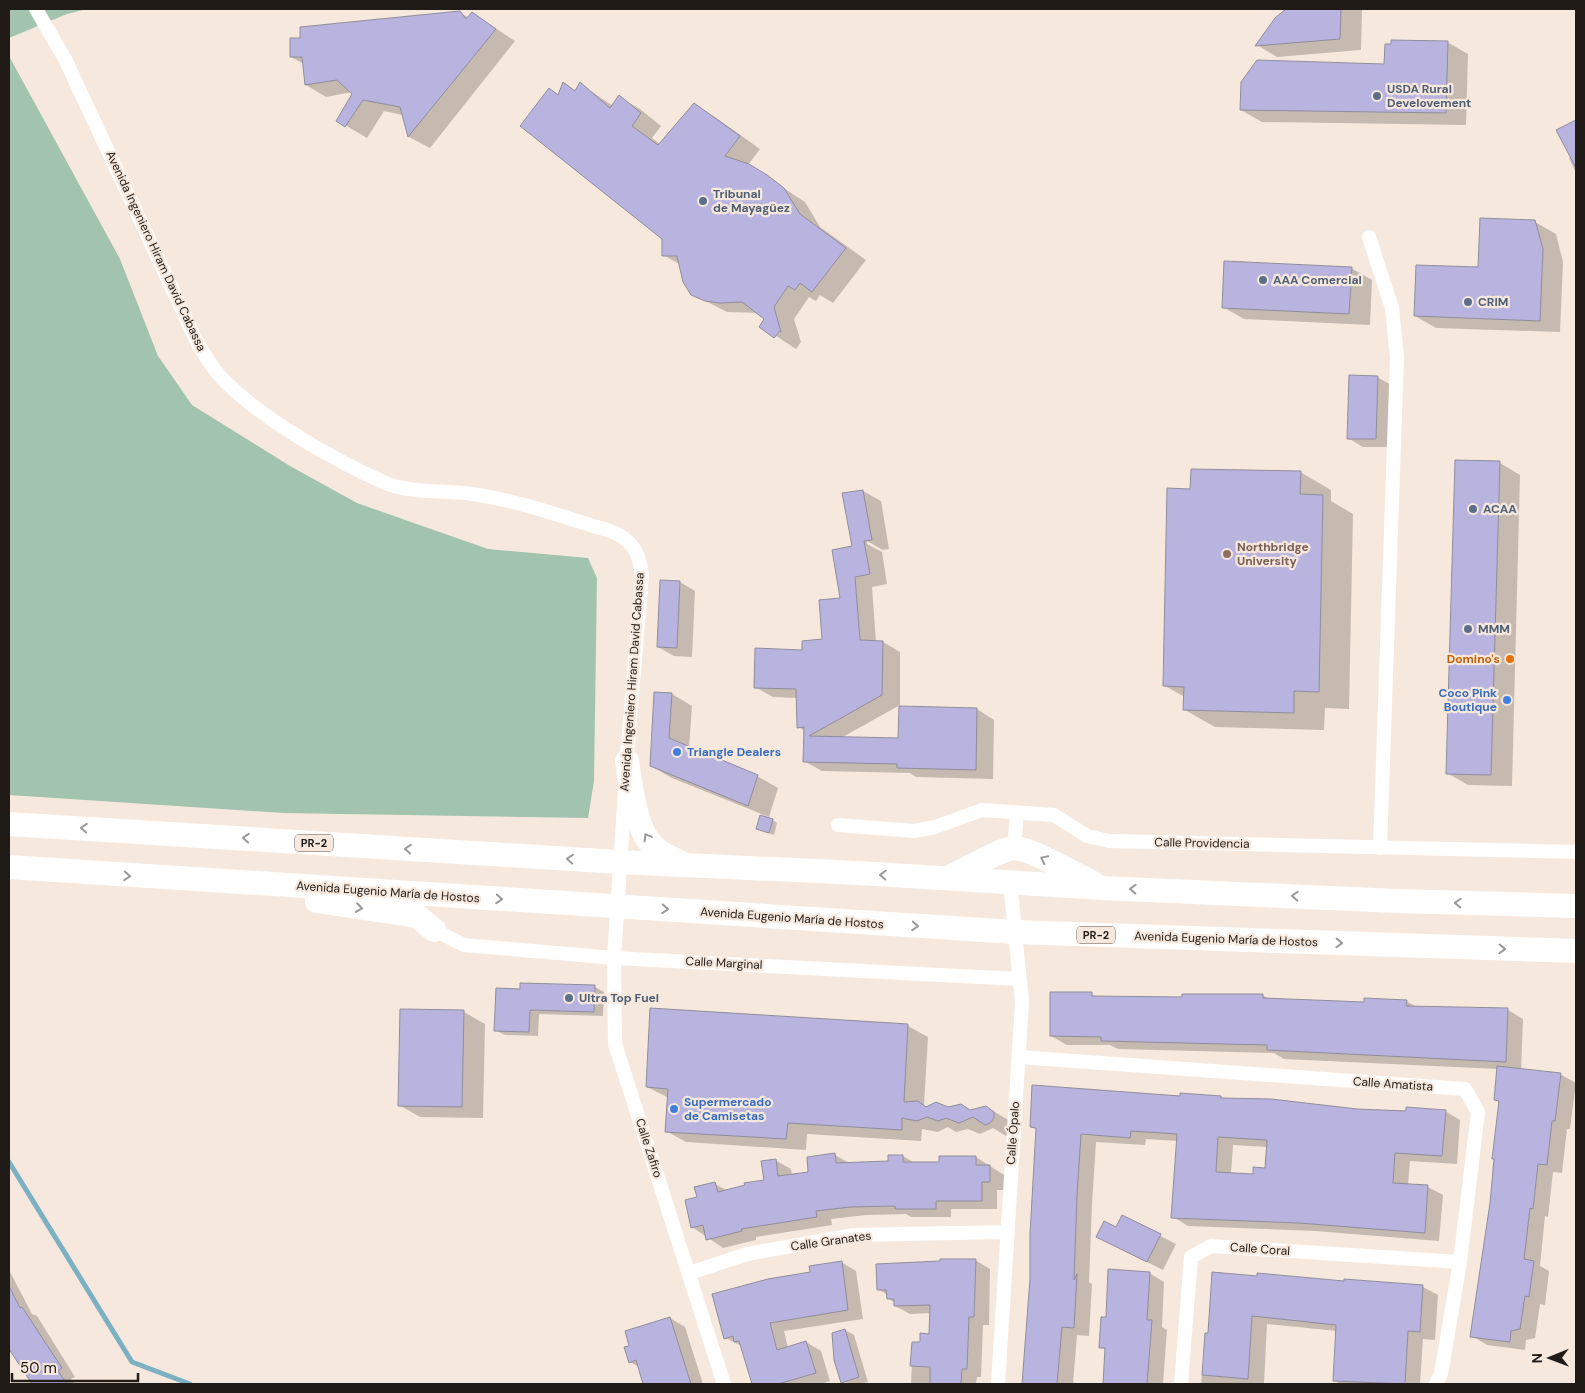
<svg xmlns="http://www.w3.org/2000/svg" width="1585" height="1393" font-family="'DM Sans',sans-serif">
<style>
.green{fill:#a2c4af}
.shadow{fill:#0003;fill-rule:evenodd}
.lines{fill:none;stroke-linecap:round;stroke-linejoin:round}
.stream{stroke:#7cb0c3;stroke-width:5}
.building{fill:#b9b4df;stroke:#8f8d9c;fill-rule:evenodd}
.minor{stroke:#fff;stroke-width:14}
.trunk{stroke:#fff;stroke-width:24}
.oneway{stroke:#9b9897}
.service-dot{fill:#5c6f8a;stroke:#f7e8dd;stroke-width:2}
.education-dot{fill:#8d6e63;stroke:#f7e8dd;stroke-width:2}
.food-dot{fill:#e8710a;stroke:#f7e8dd;stroke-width:2}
.shop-dot{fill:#3f7fe0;stroke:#f7e8dd;stroke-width:2}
.labels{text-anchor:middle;stroke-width:4.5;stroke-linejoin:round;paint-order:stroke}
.shield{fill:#f7e8dd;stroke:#605852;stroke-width:1}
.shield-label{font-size:11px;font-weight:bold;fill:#201b17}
.service-label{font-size:12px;font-weight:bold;fill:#4e5e75;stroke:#f7e8dd;text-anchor:start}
.street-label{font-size:12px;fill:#201b17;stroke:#f7e8dd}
.education-label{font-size:12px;font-weight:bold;fill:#785e54;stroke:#f7e8dd;text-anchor:start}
.food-label{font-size:12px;font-weight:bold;fill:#c56008;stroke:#f7e8dd;text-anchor:end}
.shop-label{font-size:12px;font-weight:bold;fill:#366cbe;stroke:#f7e8dd;text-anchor:start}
</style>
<rect width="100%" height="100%" fill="#f7e8dd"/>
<g class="green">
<path d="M9,9H87L67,14L9,38Z"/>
<path d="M9,56L120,259L158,356L192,405L290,466L357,503L488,549L588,558L597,578L594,781L588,818L283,813L9,795Z"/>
</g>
<g class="shadow">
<path d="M1288,9H1362L1361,50L1277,57L1257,45L1276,19Z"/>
<path d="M460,12L469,18L472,13L515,41L430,148L409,137L403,115L384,111L367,138L338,121L353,94L352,92L326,97L306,85L304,64L291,57L301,39Z"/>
<path d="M1447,42L1468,54L1466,125L1262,122L1241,110L1386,65Z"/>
<path d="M564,84L576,91L580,84L613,106L619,97L640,109L661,126L652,138L660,144L695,105L715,117L760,149L748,165L805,202L820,227L866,260L833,303L820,295L816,301L809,297L794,319L801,342L796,349L761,326L765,318L759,313L727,312L692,294L681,265L663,255L664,239L549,89L559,95Z"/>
<path d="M1576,121V173L1569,158L1571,157L1558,131Z"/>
<path d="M1535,222L1556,234L1563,262L1560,332L1436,328L1415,316L1479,268Z"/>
<path d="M1351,268L1372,280L1370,325L1244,319L1223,307Z"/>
<path d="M1377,377L1393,386L1391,447H1363L1348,438Z"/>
<path d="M1500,463L1520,475L1512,786L1468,785L1447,773Z"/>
<path d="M1300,472L1331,490V501L1353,514L1349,709L1325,708L1324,730L1215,727L1185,710V697L1165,686L1192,490Z"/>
<path d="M863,491L881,501L889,549L883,550L867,541V544L882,552L887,584L872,587L876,642H883L900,652V705L841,738L899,739L977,709L994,720L993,779L916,777L910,773L822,771L804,761L805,731L798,727V698L773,697L755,687L803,651L823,640L842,600L854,547L844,494Z"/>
<path d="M680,582L695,591L692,657L674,656L658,647Z"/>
<path d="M672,694L692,706L689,748L757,776L778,788L769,817L672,778L651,766Z"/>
<path d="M773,820L777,823L774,835L757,829Z"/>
<path d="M522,985L595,987L604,992L603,1016L539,1014L538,1036L505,1035L495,1030L521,990Z"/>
<path d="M1091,994L1097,997L1183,998L1262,995L1270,999L1365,1003L1406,1001L1417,1007L1508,1010L1523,1019L1521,1070L1560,1074L1576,1083L1570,1129H1567L1562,1173L1553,1172L1548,1217L1545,1216L1540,1266L1549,1271L1545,1305L1540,1304L1535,1338L1526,1340L1525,1350L1487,1345L1472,1336L1491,1203L1495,1160L1493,1158L1500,1102L1495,1100L1498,1069L1284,1059L1274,1053L1118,1049L1110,1045H1067L1051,1036Z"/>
<path d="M652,1009L908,1026L928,1037L924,1106L971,1111L986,1107L1012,1122L1010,1134L1006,1136L993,1128L980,1134L968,1129L956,1132L948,1127L938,1132L922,1129L921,1141L807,1134L806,1150L686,1142L666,1131L669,1098L647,1087Z"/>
<path d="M464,1012L485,1024L483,1118L420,1117L399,1105Z"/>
<path d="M1181,1097H1220L1225,1099L1357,1110L1445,1111L1460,1120L1457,1164L1410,1161L1408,1185L1428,1187L1443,1195L1439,1241L1315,1231L1188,1226L1173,1217L1178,1141L1146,1139L1145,1145L1096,1142L1092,1204L1089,1282L1092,1284L1089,1336L1077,1335L1073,1384H1023L1032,1279L1037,1130L1032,1127ZM1233,1145L1268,1147L1266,1169L1254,1175L1231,1174Z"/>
<path d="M835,1155L851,1164L889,1163L903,1156L915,1163H940L976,1157L1004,1175V1190H997V1209H951V1217H911L906,1214L866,1215L831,1219L832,1225L756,1237V1240L723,1248L692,1227L698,1198L715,1184L728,1191L765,1181L775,1160L791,1169L792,1176L810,1173Z"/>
<path d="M1122,1216L1176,1244L1163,1270L1113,1245Z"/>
<path d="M975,1260L990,1269L989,1325H983L981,1377H977L976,1384H911L913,1343L921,1344L930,1335L931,1313L910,1314L895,1306V1303L888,1298V1295L878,1289Z"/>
<path d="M841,1262L856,1271L863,1319L784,1331L788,1348L806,1342L821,1351L830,1381L820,1384H753L742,1346L725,1338L811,1272Z"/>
<path d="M9,1270L32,1314L37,1316L75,1377L71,1379L75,1384H34L9,1345Z"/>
<path d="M1149,1273L1164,1282L1162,1327L1167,1330L1163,1384H1104L1106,1350L1100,1347L1107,1318Z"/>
<path d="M1214,1274L1423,1287L1438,1295L1435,1340L1423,1339L1420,1384H1341L1335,1381L1337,1331L1267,1324L1264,1384H1201L1206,1334H1209Z"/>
<path d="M670,1318L685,1327L703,1384H644L639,1367L630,1362L631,1347Z"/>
<path d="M845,1330L854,1335L868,1382L859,1384L842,1382Z"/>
</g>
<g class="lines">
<path class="stream" d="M9,1162L132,1362L190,1384"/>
</g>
<g class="building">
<path d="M1286,9H1341L1340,39L1255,46L1275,18Z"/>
<path d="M460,11L466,19L472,12L496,29L408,137L400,107L363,100L345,127L336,121L352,94L337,80L305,85L302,57H290V38H300V27Z"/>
<path d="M1391,40L1448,41L1446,113L1240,110L1241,82L1257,60L1384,64L1385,44H1391Z"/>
<path d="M563,82L575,91L580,82L610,108L619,95L641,113L632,126L658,145L694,103L740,136L725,156L749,164L767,175L784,188L800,214L846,248L812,292L800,283L795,290L788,286L774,307L781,332L780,331L774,338L759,327L764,319L742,302L720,303L705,301L691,295L683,282L677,256H662V239L520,126L549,88L558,95Z"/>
<path d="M1576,120V168L1556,130Z"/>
<path d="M1480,218L1535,220L1543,249L1540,321L1414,316L1416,265L1478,267Z"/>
<path d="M1224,261L1352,267L1349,314L1222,308Z"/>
<path d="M1349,375L1378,376L1376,439H1347Z"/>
<path d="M1455,460L1500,461L1491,775L1446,774Z"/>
<path d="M1191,469L1301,471L1300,494L1323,495L1319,692L1294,691V713L1183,710L1184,687L1163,686L1167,488L1190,489Z"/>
<path d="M863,490L872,540L864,541L870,574L855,577L860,640L883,641L882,695L809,736L898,738L899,706L977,708L976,770L897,768V764L803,762L804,727L797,728L796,689L754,688L755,648L802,650V641L822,639L819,600L840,598L832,550L852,546L842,493Z"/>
<path d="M660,580L680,581L677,648L657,647Z"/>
<path d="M654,692L672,693L669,738L758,775L748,806L650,766Z"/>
<path d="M760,815L773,819L769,833L756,829Z"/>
<path d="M520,983L595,985L594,1012L530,1010L529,1032L494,1031L496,988L520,989Z"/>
<path d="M1050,992H1092V996L1182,997V994H1263V998L1364,1002V998L1407,1000L1406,1006L1508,1008L1506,1062L1267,1050V1045L1101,1041V1037L1050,1036Z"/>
<path d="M650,1008L908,1024L904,1102L918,1101L926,1107L936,1102L948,1107L961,1104L970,1110L986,1106L994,1112V1118L990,1123L985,1125L973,1117L959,1123L946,1118L938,1121L927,1117L917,1121L902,1118V1130L788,1123L786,1139L665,1132L668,1089L646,1087Z"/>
<path d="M400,1009L464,1010L462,1107L398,1106Z"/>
<path d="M1497,1066L1561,1073L1555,1121H1552L1547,1165L1538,1164L1533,1209L1530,1208L1524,1259L1534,1261L1529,1297L1525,1296L1520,1329L1511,1331L1510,1342L1470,1337L1490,1203L1494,1159H1492L1499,1101L1494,1100Z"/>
<path d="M1032,1085L1180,1096V1093L1221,1096V1098L1271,1099L1357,1109L1406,1111V1107L1446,1110L1442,1156L1395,1153L1393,1183L1428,1185L1425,1233L1299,1223L1171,1218L1177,1134L1131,1131L1130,1138L1081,1134L1077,1195L1074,1280L1077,1274L1074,1328L1062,1327L1057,1384H1022L1030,1279V1234L1036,1128L1030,1127ZM1218,1137L1267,1140L1265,1168L1253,1167V1174L1216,1172Z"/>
<path d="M835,1153L836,1163L888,1161V1155H903V1162H939V1156H976V1165H990V1182H982V1201H936V1209H895V1206L850,1207L816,1211L817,1217L741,1229L742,1231L706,1240L703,1225L691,1228L685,1200L697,1197L694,1187L715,1182L718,1192L745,1185L744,1183L764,1180L761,1161L776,1159L778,1176L808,1172L807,1157Z"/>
<path d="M1122,1215L1161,1234L1147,1262L1096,1237L1104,1221L1116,1227Z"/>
<path d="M940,1259H976L974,1317H969L967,1369H962L961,1384H930V1367L910,1366L912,1342H920V1333L929,1334L930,1305L894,1306V1299H887L886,1290H877L876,1264L940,1261Z"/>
<path d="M842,1261L848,1310L770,1323L777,1350L806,1341L816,1373L778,1384H752L739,1341L734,1342L733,1336L724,1339L712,1294L768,1279L810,1272L809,1266Z"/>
<path d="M1108,1269L1150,1272L1147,1320H1152L1147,1384H1103L1105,1348H1099L1101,1317H1106Z"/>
<path d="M1212,1272L1257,1276V1273L1344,1281V1279L1423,1285L1420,1332L1408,1331L1405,1384L1333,1381L1336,1325L1252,1316L1248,1379L1202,1375L1205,1333H1208Z"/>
<path d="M9,1286L20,1308L22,1307L62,1368L58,1371L67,1384H32L9,1349Z"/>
<path d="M670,1317L691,1384H643L636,1360L629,1363L624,1347L629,1346L625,1331Z"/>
<path d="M845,1329L859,1377L841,1383L834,1360L832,1333Z"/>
</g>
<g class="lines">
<g class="minor">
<path d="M36,9L65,59L198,344C207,359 216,374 230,386C266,421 336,461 383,482C410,494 445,490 473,494C513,500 552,513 590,525C602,529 616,531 625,539C637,548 640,561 642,575L626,768"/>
<path d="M1369,237L1392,308L1397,357L1380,848"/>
<path d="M625,790L614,958L615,1044L724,1384"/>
<path d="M838,825L914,831L935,827L982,810L1054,815L1087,836L1109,841L1576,852"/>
<path d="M1014,848L1017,813"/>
<path d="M434,930L464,945L614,958L1019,979"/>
<path d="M1019,1057L1465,1089L1478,1112L1460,1262L1441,1374L1436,1384"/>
<path d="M690,1273L747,1254L854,1235L1006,1232"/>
<path d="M998,1384L1022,1002L1010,882"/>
<path d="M1181,1384L1191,1257L1211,1246L1460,1262"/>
</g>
<g class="trunk">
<path d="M627,761C631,786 635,830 654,847C661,854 673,859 682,863"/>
<path d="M9,824L619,862L859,873L1103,888L1397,901L1576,906"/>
<path d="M9,867L1015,932L1576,951"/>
<path d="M950,877C965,870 999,850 1013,848C1029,847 1078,876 1095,884"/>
<path d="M317,901L417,916L434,930"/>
</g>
</g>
<defs><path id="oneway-chevron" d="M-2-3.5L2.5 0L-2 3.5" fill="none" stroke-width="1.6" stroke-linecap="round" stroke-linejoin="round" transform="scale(1.25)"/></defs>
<g class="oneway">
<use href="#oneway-chevron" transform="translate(84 828) rotate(-176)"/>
<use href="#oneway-chevron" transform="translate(647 837) rotate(-121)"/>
<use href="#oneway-chevron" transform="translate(246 838) rotate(-176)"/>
<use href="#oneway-chevron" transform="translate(408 849) rotate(-176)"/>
<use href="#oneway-chevron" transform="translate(570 859) rotate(-176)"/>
<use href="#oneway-chevron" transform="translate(1044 859) rotate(-154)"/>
<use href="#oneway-chevron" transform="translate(883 875) rotate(-177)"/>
<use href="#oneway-chevron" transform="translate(127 876) rotate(4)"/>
<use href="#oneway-chevron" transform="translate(1133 889) rotate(-177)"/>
<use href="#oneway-chevron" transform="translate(1295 896) rotate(-177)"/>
<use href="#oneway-chevron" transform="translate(499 899) rotate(4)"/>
<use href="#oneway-chevron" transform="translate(1458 903) rotate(-178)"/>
<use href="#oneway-chevron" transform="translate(359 908) rotate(8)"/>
<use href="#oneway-chevron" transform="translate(665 909) rotate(4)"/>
<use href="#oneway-chevron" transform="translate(915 926) rotate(4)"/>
<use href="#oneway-chevron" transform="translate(1339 943) rotate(2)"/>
<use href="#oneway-chevron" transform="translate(1502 949) rotate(2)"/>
</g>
<g class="service-dot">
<circle cx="1377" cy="96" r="5"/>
<circle cx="703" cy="201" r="5"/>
<circle cx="1263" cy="280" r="5"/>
<circle cx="1468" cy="302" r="5"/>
<circle cx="1473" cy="509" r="5"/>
<circle cx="1468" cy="629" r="5"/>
<circle cx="569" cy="998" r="5"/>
</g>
<circle class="education-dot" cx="1227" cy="554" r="5"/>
<circle class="food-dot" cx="1510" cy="659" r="5"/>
<g class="shop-dot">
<circle cx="1507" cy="700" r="5"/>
<circle cx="677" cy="752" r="5"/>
<circle cx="674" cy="1109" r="5"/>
</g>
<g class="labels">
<g class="shield">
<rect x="295" y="834.5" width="38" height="17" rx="4"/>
<rect x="1077" y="926.5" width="38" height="17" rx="4"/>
</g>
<g class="shield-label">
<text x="314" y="847">PR-2</text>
<text x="1096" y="939">PR-2</text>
</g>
<g class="service-label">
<text x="1387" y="93">USDA Rural<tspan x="1387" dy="14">Develovement</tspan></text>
<text x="713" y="198">Tribunal<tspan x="713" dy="14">de Mayagüez</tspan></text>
<text x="1273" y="284">AAA Comercial</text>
<text x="1478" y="306">CRIM</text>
<text x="1483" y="513">ACAA</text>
<text x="1478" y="633">MMM</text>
<text x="579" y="1002">Ultra Top Fuel</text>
</g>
<g class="street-label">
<text transform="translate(156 251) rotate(65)" y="4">Avenida Ingeniero Hiram David Cabassa</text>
<text transform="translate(632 682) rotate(-86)" y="4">Avenida Ingeniero Hiram David Cabassa</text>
<text transform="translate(1202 843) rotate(1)" y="4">Calle Providencia</text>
<text transform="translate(388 892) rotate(4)" y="4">Avenida Eugenio María de Hostos</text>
<text transform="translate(792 918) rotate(4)" y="4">Avenida Eugenio María de Hostos</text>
<text transform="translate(1226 939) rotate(2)" y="4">Avenida Eugenio María de Hostos</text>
<text transform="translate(724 963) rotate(3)" y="4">Calle Marginal</text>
<text transform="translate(1393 1084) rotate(4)" y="4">Calle Amatista</text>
<text transform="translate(1013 1133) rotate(-86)" y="4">Calle Ópalo</text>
<text transform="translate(649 1148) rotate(72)" y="4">Calle Zafiro</text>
<text transform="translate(831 1241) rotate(-8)" y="4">Calle Granates</text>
<text transform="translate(1260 1249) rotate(4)" y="4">Calle Coral</text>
</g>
<g class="education-label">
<text x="1237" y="551">Northbridge<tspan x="1237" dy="14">University</tspan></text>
</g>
<g class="food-label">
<text x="1500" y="663">Domino's</text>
</g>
<g class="shop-label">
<text x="1497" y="697" text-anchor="end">Coco Pink<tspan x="1497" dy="14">Boutique</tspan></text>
<text x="687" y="756">Triangle Dealers</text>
<text x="684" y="1106">Supermercado<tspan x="684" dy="14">de Camisetas</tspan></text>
</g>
</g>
<rect width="1585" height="1393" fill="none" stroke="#201b17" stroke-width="20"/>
<g transform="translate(1550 1358) rotate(269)" stroke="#f7e8dd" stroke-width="4" paint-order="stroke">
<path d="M0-4L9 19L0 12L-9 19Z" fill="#201b17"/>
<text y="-8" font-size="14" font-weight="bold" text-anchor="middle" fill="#201b17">N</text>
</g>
<path d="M12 1373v8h126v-8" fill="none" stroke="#201b17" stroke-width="2.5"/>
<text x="20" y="1373" font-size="15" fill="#201b17" stroke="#f7e8dd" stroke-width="4" paint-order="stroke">50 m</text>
</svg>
